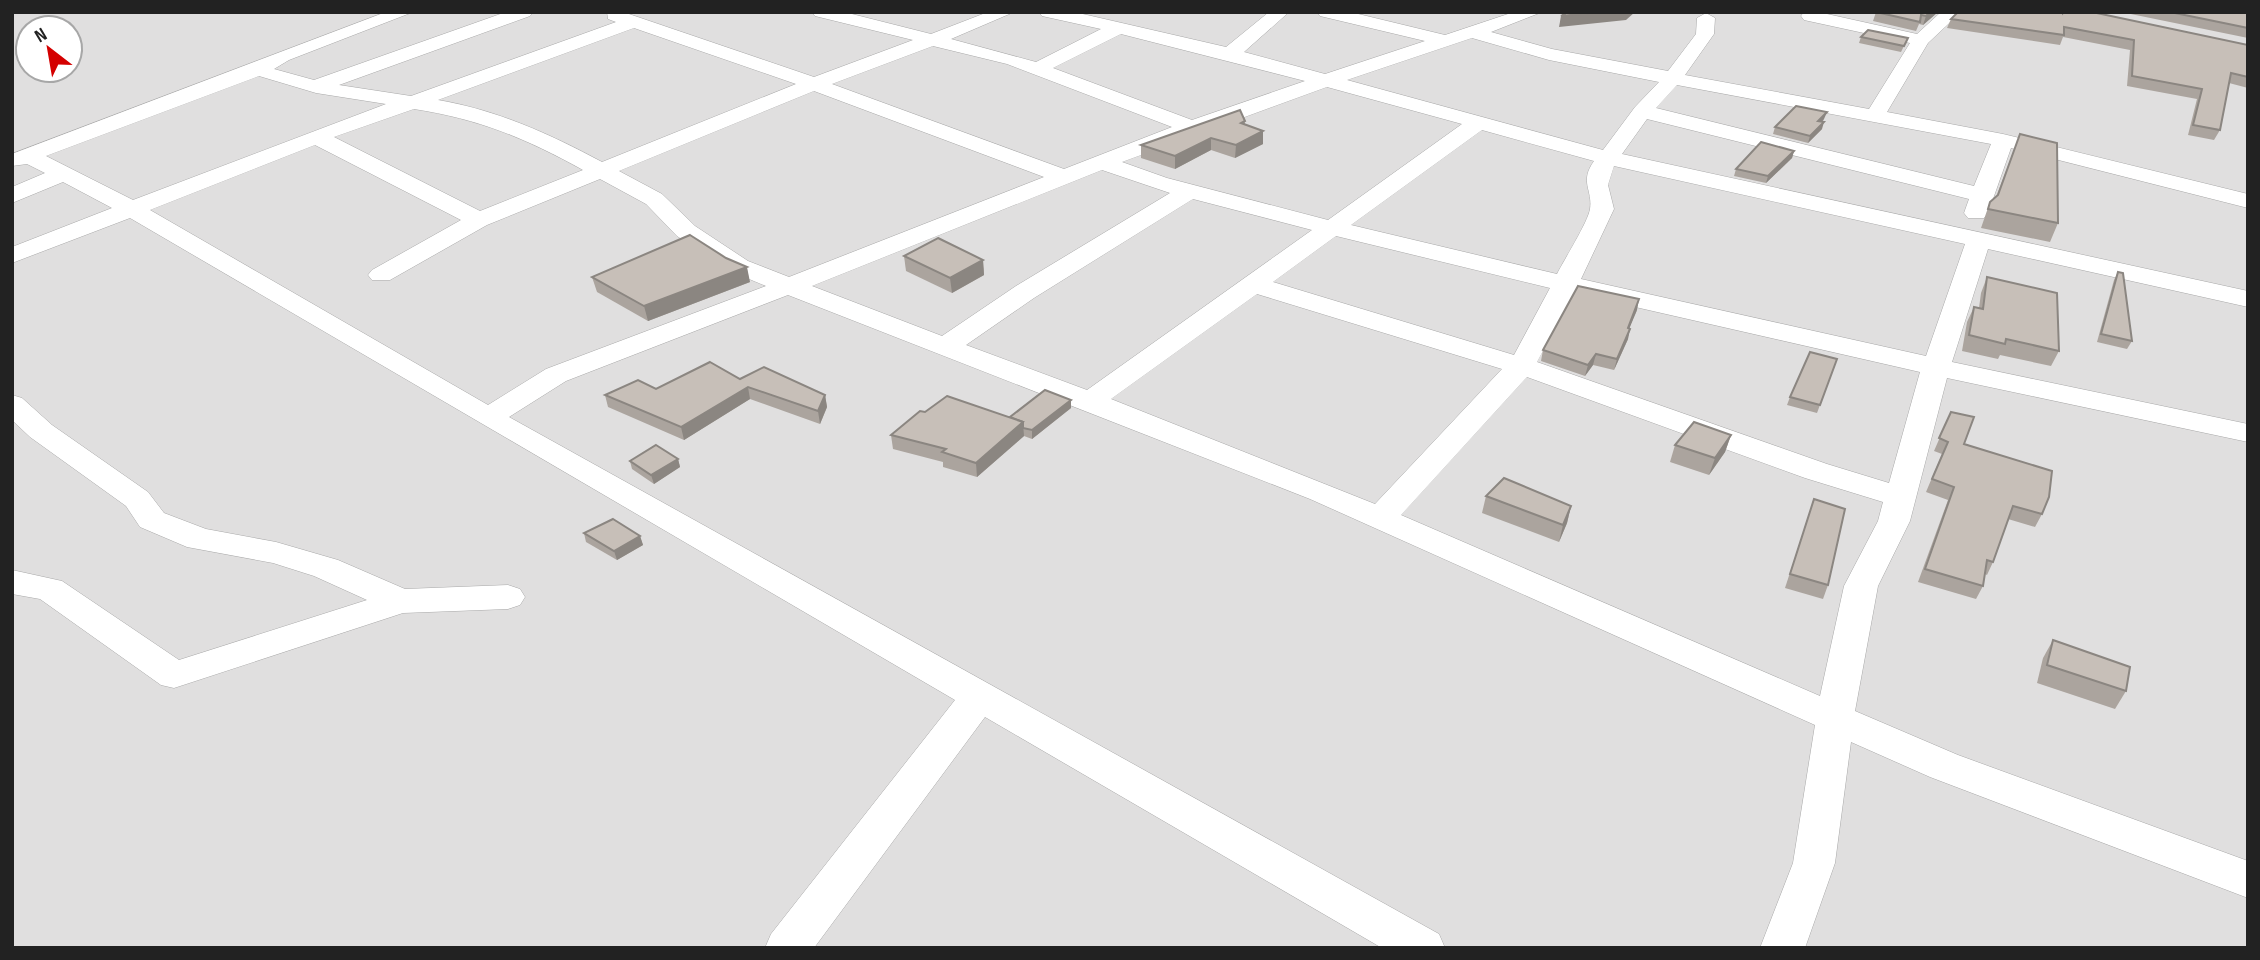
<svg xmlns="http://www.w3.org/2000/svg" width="2260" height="960" font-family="'Sofia Sans Condensed',sans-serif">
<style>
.residential{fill:#e0dfdf;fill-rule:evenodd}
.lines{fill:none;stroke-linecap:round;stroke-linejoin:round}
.minor-casing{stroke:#a9a9a9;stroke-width:1}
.minor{fill:#fff;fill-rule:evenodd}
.wall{fill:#aba49e}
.shaded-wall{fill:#8b8681}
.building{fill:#c7bfb8;stroke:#8b8681;stroke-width:2}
</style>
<rect width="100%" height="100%" fill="#f2efe9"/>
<path class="residential" d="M12,12H2248V948H12ZM28,28H70V70H28Z"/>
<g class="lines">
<defs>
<g id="minor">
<path d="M386,12H413L289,60L274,69L314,80L506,12H533L530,16L339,85L411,96L616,22L608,19L607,12H623L814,77L913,40L815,16L812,12H844L931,34L988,12H1014L951,39L1036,62L1101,29L1042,16L1039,12H1074L1226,47L1269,12H1289L1244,52L1325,74L1425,41L1320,16L1317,12H1350L1445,35L1514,12H1542L1491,32L1552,49L1668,71L1696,34L1697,18L1706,13L1715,18L1714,34L1685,75L1869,109L1910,43L1804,20L1801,16L1804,12H1818L1917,34L1941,12H1961L1928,43L1887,112L2003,134L2248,194V208L2011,148L1988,213L1984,218H1968L1964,213L1969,199L1647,119L1622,154L2248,291V307L1988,249L1952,362L2248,424V442L1947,378L1910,521L1878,586L1855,711L1958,755L2248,861V898L1930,777L1851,742L1835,863L1805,948H1760L1793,863L1815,725L1310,499L788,295L566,381L509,417L1439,934L1445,948H1382L985,717L814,948H765L771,934L955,700L130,218L12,263V247L112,208L63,182L12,203V187L45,173L27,164L12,166V154ZM634,28L796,84L602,162C550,134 497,110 438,100ZM1121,34L1305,81L1192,120L1053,68ZM1472,38L1549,60L1659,82L1635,107L1603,150L1347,80ZM933,46L1007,64L1172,127L1064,169L832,84ZM259,76L316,93L386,104L133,200L46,156ZM1677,85L1991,144L1974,186L1656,108ZM1327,87L1462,124L1328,220L1167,178L1122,162ZM814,91L1044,177L789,277L748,261L695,226L662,194L619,171ZM414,109C479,119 525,138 583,170L480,211L334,137ZM1482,130L1594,161C1579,182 1593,190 1590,209C1588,222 1564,260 1557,274L1351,225ZM315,145L461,220L372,270L368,275L372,280H390L487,225L600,179L646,204L677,236L730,271L766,286L546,369L488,405L150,210ZM1614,166L1965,244L1926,356L1581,279L1614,209L1608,185ZM1102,170L1170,193L1016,286L942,336L812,286ZM1193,199L1312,230L1087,390L966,345L1034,298ZM1336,236L1550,288L1514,355L1273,282ZM1574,293L1920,372L1889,483L1827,464L1537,362ZM1257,294L1502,369L1375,504L1111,399ZM1527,377L1805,478L1883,502L1878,521L1844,586L1820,696L1401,515Z"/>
<path d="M12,395L22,398L52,425L148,492L164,513L206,529L276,542L338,560L405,589L508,585L520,589L525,597L520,605L508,609L403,613L174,688L161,685L40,599L12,594V570L62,581L179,660L367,600L314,576L273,563L187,547L140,527L126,506L30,437L12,420Z"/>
</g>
</defs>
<use href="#minor" class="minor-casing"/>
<use href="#minor" class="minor"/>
</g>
<g class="wall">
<path d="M1876,12H1938L1923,25L1919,24L1916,31L1873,21Z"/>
<path d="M1958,12L2248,45V88L2229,83L2220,130L2214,140L2188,135L2197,99L2127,86L2130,50L2063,37L2060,45L1947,28L1951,19Z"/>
<path d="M2121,12H2248V38Z"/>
<path d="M1861,37L1908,38L1901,52L1859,43Z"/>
<path d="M1824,119L1822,122V129L1808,143L1773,134L1775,127Z"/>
<path d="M1245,121V124L1263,144L1235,158L1211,150L1175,169L1141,158V145Z"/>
<path d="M2020,134L2058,223L2050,242L1981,228L1990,202L1996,197Z"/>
<path d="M1794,151L1792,158L1766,183L1734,176L1736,169Z"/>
<path d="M904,256L983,260L984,275L952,293L906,271Z"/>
<path d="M2118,272L2132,341L2127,349L2097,342L2114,280Z"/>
<path d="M592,277L750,282L648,321L597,292Z"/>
<path d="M1987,277L2059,351L2051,366L2000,355L1998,359L1962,351L1967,322L1974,307L1979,308L1981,293Z"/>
<path d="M1637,310L1629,328L1628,339L1614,370L1593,365L1585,376L1541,361L1543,350Z"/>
<path d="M1837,359L1817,413L1787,405L1790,397Z"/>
<path d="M740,379L825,395L827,407L820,424L750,399L684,440L608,407L605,395Z"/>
<path d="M1071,408L1032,439L1024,436L977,477L943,467V462L893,449L891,435L925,412L1010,417Z"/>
<path d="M1951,412L1964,444L2042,514L2035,527L2008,519L1993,562L1987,575L1985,574L1983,586L1976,599L1918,582L1948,500L1926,492L1942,454L1934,451Z"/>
<path d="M1731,435L1725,452L1709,475L1670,462L1675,445Z"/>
<path d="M678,459L680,467L654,484L632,469L630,461Z"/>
<path d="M1486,496L1571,506L1567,523L1559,542L1482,513Z"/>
<path d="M1814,499L1828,585L1823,599L1785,588Z"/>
<path d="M584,533L640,536L643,545L617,560L586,542Z"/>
<path d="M2053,640L2126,691L2115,709L2037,683L2043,658Z"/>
</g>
<g class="shaded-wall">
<path d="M1599,12H1635L1626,20L1559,27L1561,16Z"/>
<path d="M1930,12H1938L1923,25L1926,16Z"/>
<path d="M1827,112L1824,119L1816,128L1818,121Z"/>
<path d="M1824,122L1822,129L1808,143L1810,136Z"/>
<path d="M1263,131V144L1235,158L1236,145Z"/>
<path d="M1211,138V150L1175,169V156Z"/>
<path d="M1794,151L1792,158L1766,183L1768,176Z"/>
<path d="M983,260L984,275L952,293L950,278Z"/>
<path d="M747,267L750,282L648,321L644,306Z"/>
<path d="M1639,299L1637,310L1625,339L1628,328Z"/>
<path d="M1630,329L1628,339L1614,370L1617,359Z"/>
<path d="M1596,354L1593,365L1585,376L1588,365Z"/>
<path d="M748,387L750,399L684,440L681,427Z"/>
<path d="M825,395L827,407L820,424L818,411Z"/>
<path d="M1071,400V408L1032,439V430Z"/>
<path d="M1023,422L1024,436L977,477L976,463Z"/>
<path d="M1731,435L1725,452L1709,475L1715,458Z"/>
<path d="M678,459L680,467L654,484L651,475Z"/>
<path d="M1571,506L1567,523L1559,542L1563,525Z"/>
<path d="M640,536L643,545L617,560L614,551Z"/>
</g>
<g class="building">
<path d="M1568,12H1599L1561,16Z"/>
<path d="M1876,12H1930L1926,16L1921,15L1920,22Z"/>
<path d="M1958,12H2063V13L2064,12H2092L2248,45V77L2231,73L2220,130L2193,125L2202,89L2132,76L2134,40L2064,27V35L1951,19Z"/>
<path d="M2170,12H2248V28Z"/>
<path d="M1868,30L1908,38L1904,46L1861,37Z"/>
<path d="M1796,106L1827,112L1818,121L1824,122L1810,136L1775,127Z"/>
<path d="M1240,110L1245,121L1241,123L1263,131L1236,145L1211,138L1175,156L1141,145Z"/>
<path d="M2020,134L2057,143L2058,223L1988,209L1990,202L1998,195Z"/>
<path d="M1761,142L1794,151L1768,176L1736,169Z"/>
<path d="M690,235L726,258L747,267L644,306L592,277Z"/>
<path d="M938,238L983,260L950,278L904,256Z"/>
<path d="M2118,272L2123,273L2132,341L2101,334Z"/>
<path d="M1987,277L2057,293L2059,351L2006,339L2005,344L1969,335L1974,307L1983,309Z"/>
<path d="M1578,286L1639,299L1628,328L1630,329L1617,359L1596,354L1588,365L1543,350Z"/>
<path d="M1810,352L1837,359L1820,405L1790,397Z"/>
<path d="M710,362L740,379L764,367L825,395L818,411L748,387L681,427L605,395L638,380L656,389Z"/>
<path d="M1045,390L1071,400L1032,430L1023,428V422L1010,417Z"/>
<path d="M947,396L1023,422L976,463L942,452L946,449L891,435L920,411L925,412Z"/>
<path d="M1951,412L1974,417L1964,444L2052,471L2049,497L2042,514L2013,506L1993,562L1987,560L1983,586L1925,569L1954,487L1932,479L1948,442L1939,438Z"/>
<path d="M1694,422L1731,435L1715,458L1675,445Z"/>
<path d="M656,445L678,459L651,475L630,461Z"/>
<path d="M1504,478L1571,506L1563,525L1486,496Z"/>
<path d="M1814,499L1845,509L1828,585L1790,574Z"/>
<path d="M613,519L640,536L614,551L584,533Z"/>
<path d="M2053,640L2130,667L2126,691L2047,665Z"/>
</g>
<rect width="2260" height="960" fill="none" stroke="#222222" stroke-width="28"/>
<g transform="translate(49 49) rotate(329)"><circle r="33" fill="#ffffff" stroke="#a7a7a7" stroke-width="2"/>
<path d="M0-5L12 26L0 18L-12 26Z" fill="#d40000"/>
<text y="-10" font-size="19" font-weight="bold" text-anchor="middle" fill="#222222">N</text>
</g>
</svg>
